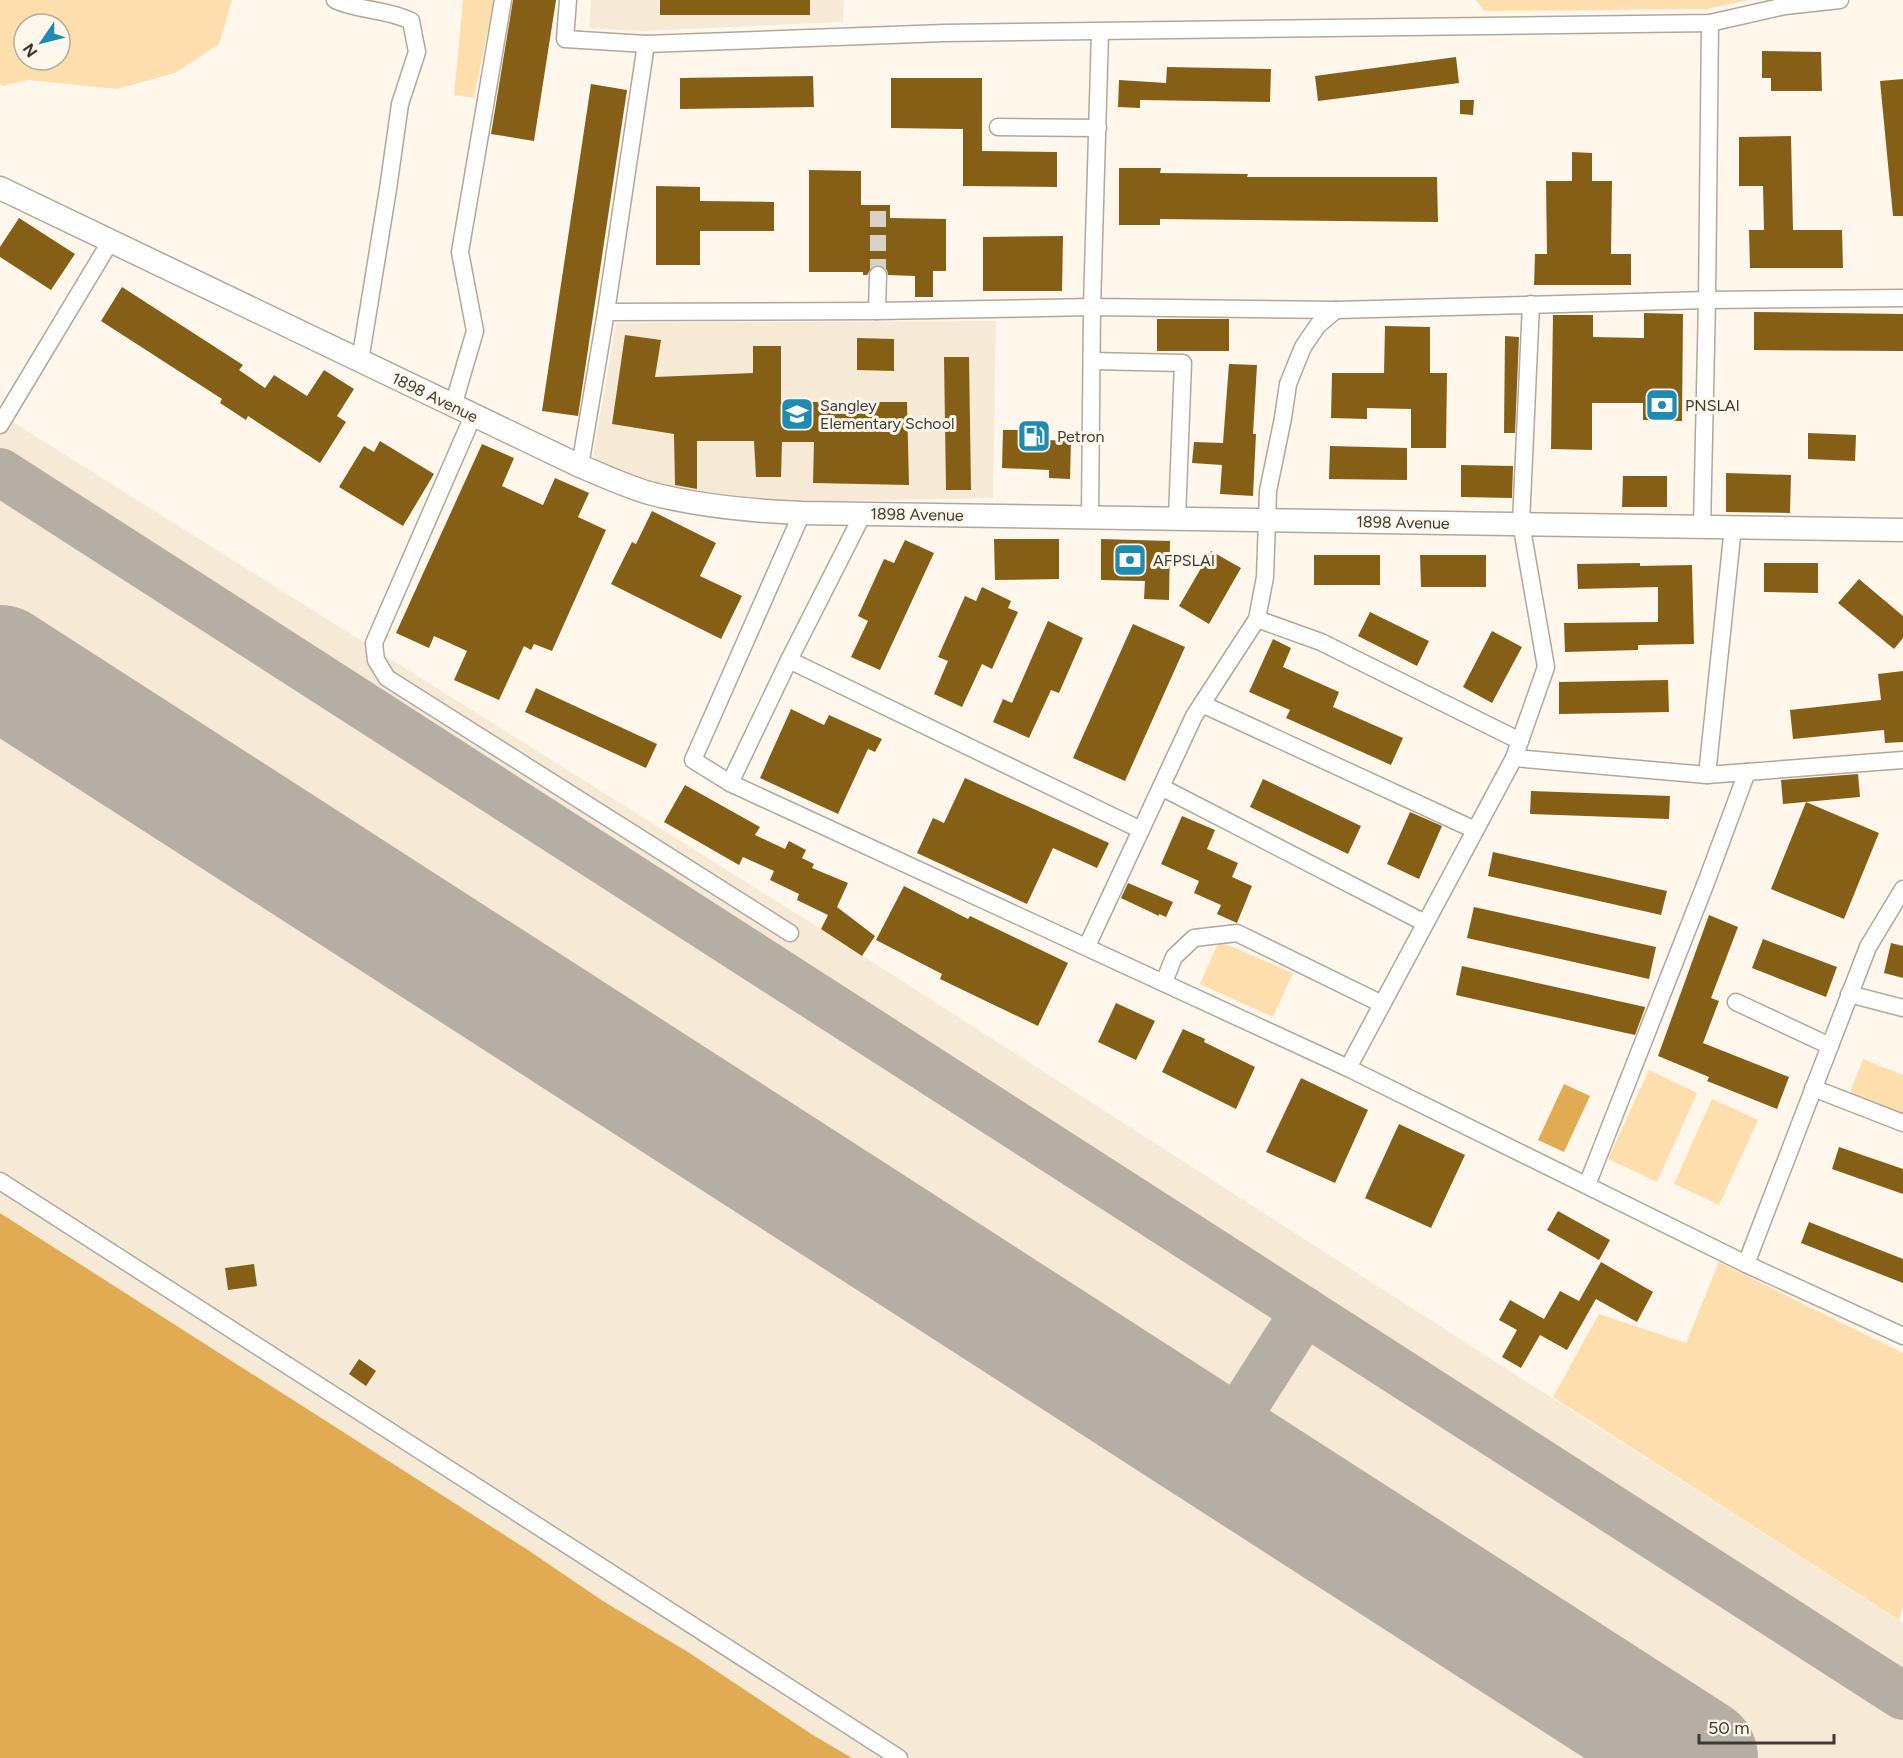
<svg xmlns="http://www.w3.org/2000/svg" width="1903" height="1758" font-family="Figtree,sans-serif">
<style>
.built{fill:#f6ead7}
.green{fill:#ffdead;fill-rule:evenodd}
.water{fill:#e0ab52}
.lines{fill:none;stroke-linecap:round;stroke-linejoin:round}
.taxiway{stroke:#b4aea4;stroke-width:48}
.runway{stroke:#b4aea4;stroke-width:122}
.building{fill:#865f16}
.street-tunnel{stroke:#d8d1c7;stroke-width:16;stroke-dasharray:16 8;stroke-linecap:butt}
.street-casing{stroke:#b0a89d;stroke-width:19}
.secondary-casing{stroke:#b0a89d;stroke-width:25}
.street{stroke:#fff;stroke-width:16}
.secondary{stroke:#fff;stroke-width:22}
.labels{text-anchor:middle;stroke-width:6;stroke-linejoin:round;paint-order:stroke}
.street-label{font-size:16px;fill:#3d3a35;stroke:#fff7eb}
.poi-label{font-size:16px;fill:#3d3a35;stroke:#fff7eb;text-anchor:start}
</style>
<rect width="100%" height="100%" fill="#fff7eb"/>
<g class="built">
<path d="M591,0H844L843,22L641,31L589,28Z"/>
<path d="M996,321L993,498L790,502L720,495L680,490L644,481L602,467L593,456L616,323Z"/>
<path d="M0,414L821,929L1903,1623V1758H852L813,1735L688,1652L603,1601L528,1550L0,1213Z"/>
</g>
<g class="green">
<path d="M0,0H232L219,44L175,73L117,89L28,80L2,86L0,84ZM24,24H60V60H24Z"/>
<path d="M463,0H494L474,98L454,95Z"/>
<path d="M1476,0H1749L1707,9L1484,11Z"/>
<path d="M1219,941L1293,973L1273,1017L1200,984Z"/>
<path d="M1863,1059L1903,1075V1117L1849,1095Z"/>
<path d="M1649,1070L1697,1093L1657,1182L1608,1159Z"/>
<path d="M1712,1099L1758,1120L1719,1205L1674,1184Z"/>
<path d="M1719,1262L1903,1353V1606L1899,1620L1553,1397L1599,1314L1686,1343Z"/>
</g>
<g class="water">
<path d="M1564,1084L1590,1096L1564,1152L1538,1140Z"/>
<path d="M0,1213L528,1550L603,1601L688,1652L813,1735L852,1758H0Z"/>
</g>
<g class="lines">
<g class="taxiway">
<path d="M0,472L1903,1696"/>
<path d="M1217,1449L1305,1311"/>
</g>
<path class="runway" d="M0,666L1697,1758"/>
</g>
<g class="building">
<path d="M513,0H556L534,141L491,134Z"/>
<rect x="660" y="0" width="150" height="15"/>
<path d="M1762,51L1821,52L1822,91H1771V78H1762Z"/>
<path d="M1456,57L1459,83L1318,101L1315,76Z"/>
<path d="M1167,67L1271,69L1270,102L1140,100V108L1118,107L1119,80L1166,83Z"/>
<path d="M813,76L814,107L680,109V78Z"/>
<path d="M891,78H982V151L1057,152V187L963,186V129L891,128Z"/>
<path d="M1903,79V216H1893L1880,81Z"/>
<path d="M591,84L627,90L578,416L542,411Z"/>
<path d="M1460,100H1474L1473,115L1460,114Z"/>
<path d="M1791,136L1793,230H1842L1843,268H1750L1749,230H1764L1763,186H1739V137Z"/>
<path d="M1572,152L1592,153V181H1612L1611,254H1631V285H1534L1535,254H1547L1546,181H1572Z"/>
<path d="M1119,168H1161L1160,173L1248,174L1247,177H1437L1438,222L1160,219V225H1119Z"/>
<path d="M809,170L861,171V205H890V218L946,219V271H933V297H915V276L888,275L887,270L879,265L873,266L867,275H863V272H809Z"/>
<path d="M656,186L700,187V201L774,202V231H700V265H656Z"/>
<path d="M19,218L75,254L51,290L0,257V247Z"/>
<path d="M1063,236L1062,291H983V237Z"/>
<path d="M122,287L243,365L239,370L265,388L274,375L307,396L324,370L354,389L337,416L346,422L320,463L248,416L246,420L220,403L222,399L101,321Z"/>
<path d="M1754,312L1903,314V351L1754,350Z"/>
<path d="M1644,313L1683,314L1682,421L1643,420V403H1592V450L1551,449L1553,315H1593V337L1644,338Z"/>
<rect x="1157" y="319" width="72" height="32"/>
<path d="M1385,326L1430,327V373H1447L1446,448H1411V409L1367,408V419L1331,418L1332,373H1384Z"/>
<path d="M625,335L661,340L655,377L753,373V346H781V402H907L909,485L813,483L814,442H782L781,477H756L754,441H697V489L675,485L674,434L612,424Z"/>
<path d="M1505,336L1519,337L1515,433H1504Z"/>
<path d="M857,338L894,339V371L857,370Z"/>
<path d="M944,357H969L971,490H946Z"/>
<path d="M1229,364L1257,365L1253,434H1256L1253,496L1220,494L1222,465L1192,463L1194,442L1223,443Z"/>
<path d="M1003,430H1026V439L1071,441L1070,479L1049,478V470L1002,468Z"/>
<path d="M1808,433L1856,435L1855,461L1808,459Z"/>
<path d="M380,441L434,474L403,526L339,487L364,446L374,452Z"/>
<path d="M482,444L514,458L502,486L543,505L555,478L589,493L578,517L606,530L552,651L534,644L531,650L524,646L499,700L454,680L467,651L434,636L429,648L396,633Z"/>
<path d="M1330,446L1407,448V480L1329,479Z"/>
<path d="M1461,465L1513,466L1512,498L1461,497Z"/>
<path d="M1726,473L1791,475L1790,513L1726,512Z"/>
<path d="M1623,476H1667V507H1622Z"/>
<path d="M652,511L716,543L700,576L742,596L721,639L611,584L632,542L636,544Z"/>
<path d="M994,539H1059V579L995,580Z"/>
<path d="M1101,539L1170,541L1169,600L1144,599L1145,581L1101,580Z"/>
<path d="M905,540L934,553L880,670L851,657L868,621L858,616L884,559L894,563Z"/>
<path d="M1211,551L1241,568L1209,624L1179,606Z"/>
<rect x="1314" y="555" width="66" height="30"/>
<path d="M1420,555H1486V587H1421Z"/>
<path d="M1640,563V566L1692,565L1694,644L1638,645V650L1565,652L1564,623L1658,622V587L1578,589L1577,564Z"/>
<path d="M1764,563H1818V593L1764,592Z"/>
<path d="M1859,579L1903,616V638L1894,649L1838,603Z"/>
<path d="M982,587L1011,601L1008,608L1018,612L992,669L982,664L962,707L934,694L948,661L938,657L965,596L976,601Z"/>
<path d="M1370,612L1429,641L1417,666L1358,636Z"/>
<path d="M1048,621L1083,638L1059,693L1051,690L1029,738L993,722L1003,699L1012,703Z"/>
<path d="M1133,624L1185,647L1125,781L1073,758Z"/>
<path d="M1492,631L1522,647L1492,703L1463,687Z"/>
<path d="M1273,639L1291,648L1283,667L1339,692L1333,707L1403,738L1391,765L1286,718L1290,710L1249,692Z"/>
<path d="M1903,671V742L1885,743L1884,730L1793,739L1790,710L1881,700L1878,674Z"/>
<path d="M1668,680L1669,712L1559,714V682Z"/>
<path d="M536,688L657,744L646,768L525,712Z"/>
<path d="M791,709L824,725L829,715L882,739L875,752L868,749L838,814L760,778Z"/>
<path d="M1858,774L1860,797L1783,804L1781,780Z"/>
<path d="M965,778L1109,843L1097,868L1053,848L1027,904L917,853L933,818L944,823Z"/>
<path d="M1263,779L1361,826L1348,854L1250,807Z"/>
<path d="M685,785L760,827L755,835L785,849L789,841L806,850L802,858L814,864L812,868L848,883L837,907L875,936L862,956L821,929L828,915L797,900L799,894L770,880L774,871L743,857L739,865L664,822Z"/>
<path d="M1531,791L1670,796L1669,819L1530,814Z"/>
<path d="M1806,802L1879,833L1844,919L1771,889Z"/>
<path d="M1410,812L1442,826L1419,879L1387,864Z"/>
<path d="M1182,816L1215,830L1207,849L1238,863L1232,877L1252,886L1237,923L1217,914L1221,905L1194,893L1199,881L1161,864Z"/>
<path d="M1493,852L1667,891L1661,915L1488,876Z"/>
<path d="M1128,883L1173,902L1166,917L1159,914V916L1121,898Z"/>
<path d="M904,886L968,919L970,916L1068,963L1038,1026L940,979L942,974L876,940Z"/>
<path d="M1474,907L1656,947L1649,979L1467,938Z"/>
<path d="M1709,915L1738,927L1711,998L1719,1001L1703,1043L1789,1077L1777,1109L1707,1081L1709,1077L1658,1056Z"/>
<path d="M1763,939L1837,967L1826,997L1752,968Z"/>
<path d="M1891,943L1903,946V978L1884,973Z"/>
<path d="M1462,966L1645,1007V1008L1635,1035L1456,995Z"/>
<path d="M1116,1003L1155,1021L1136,1060L1098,1042Z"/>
<path d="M1183,1029L1205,1039L1204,1042L1255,1067L1236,1109L1162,1072Z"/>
<path d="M1301,1078L1368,1110L1335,1183L1266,1152Z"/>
<path d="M1399,1124L1465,1155L1431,1228L1365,1198Z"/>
<path d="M1839,1147L1903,1169V1194L1832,1169Z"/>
<path d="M1558,1211L1610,1240L1599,1260L1547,1230Z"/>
<path d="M1809,1222L1903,1259V1283L1801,1243Z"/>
<path d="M1601,1262L1653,1292L1637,1322L1596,1299L1567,1350L1540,1335L1521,1368L1502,1357L1517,1330L1499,1320L1510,1300L1544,1319L1560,1291L1579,1301Z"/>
<path d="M254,1264L257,1286L228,1290L225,1268Z"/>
<path d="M359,1359L376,1371L366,1386L349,1374Z"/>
</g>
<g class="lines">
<path class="street-tunnel" d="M878,275V205"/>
<defs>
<g id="street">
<path d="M335,0C359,11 387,9 411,21L417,52L400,104L388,189L360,361"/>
<path d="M568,0L565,39L646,44L944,33L1710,23L1785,6L1840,0"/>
<path d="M998,127L1098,128"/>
<path d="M877,311L878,275"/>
<path d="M606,312L877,311L1092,307L1336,310L1707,300L1903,298"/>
<path d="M1092,361L1183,363L1177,518"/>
<path d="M453,406L475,331L460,252L503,0"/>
<path d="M473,416L374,643L376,660L387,678L790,933"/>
<path d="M0,425L110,242"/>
<path d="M580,466L606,312L646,44"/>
<path d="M802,513L693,760L730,783L1348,1068L1746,1264L1903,1336"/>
<path d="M1090,516L1092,307L1100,32"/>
<path d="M1702,528L1707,300L1710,23"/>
<path d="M1257,619L1321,642L1520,741"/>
<path d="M789,660L1141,830"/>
<path d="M1202,704L1475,830"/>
<path d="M1514,758L1707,775L1903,760"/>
<path d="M1707,775L1733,527"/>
<path d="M730,783L789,660L863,514"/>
<path d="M1161,787L1425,923"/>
<path d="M1087,946L1194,716L1257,619L1265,577L1268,491L1283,418L1288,384L1303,347L1318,325L1336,310"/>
<path d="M1164,982L1174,957L1194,938L1237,933L1382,1004"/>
<path d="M1849,994L1903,1008"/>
<path d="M1736,1002L1830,1046"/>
<path d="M1348,1068L1514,758L1546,667L1521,523L1531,304"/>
<path d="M1813,1088L1903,1123"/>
<path d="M0,1181L899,1758"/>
<path d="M1587,1185L1707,880L1747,772"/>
<path d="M1746,1264L1868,947L1903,889"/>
</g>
<path id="secondary" d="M0,188L580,466C602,475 625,486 649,493C698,506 751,511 802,513L1903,530"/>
</defs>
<use href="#street" class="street-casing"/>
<use href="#secondary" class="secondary-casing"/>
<use href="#street" class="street"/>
<use href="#secondary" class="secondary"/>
</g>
<defs>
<symbol id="bank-square" viewBox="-11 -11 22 22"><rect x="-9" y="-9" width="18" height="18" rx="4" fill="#1e8bb1" stroke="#fff7eb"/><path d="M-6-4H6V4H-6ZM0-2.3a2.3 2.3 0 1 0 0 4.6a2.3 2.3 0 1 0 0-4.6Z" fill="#fff"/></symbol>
<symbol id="school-square" viewBox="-11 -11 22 22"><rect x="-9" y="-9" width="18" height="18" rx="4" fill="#1e8bb1" stroke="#fff7eb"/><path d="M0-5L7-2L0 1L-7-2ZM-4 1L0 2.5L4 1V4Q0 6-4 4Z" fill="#fff"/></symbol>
<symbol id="fuel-square" viewBox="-11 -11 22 22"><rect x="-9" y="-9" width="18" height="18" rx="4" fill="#1e8bb1" stroke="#fff7eb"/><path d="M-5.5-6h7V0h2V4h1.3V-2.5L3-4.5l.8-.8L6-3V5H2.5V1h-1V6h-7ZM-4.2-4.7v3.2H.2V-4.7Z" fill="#fff"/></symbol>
</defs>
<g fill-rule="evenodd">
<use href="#bank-square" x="1643" y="386" width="38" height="38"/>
<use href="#school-square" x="778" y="395" width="38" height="38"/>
<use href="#fuel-square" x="1015" y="417" width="38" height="38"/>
<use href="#bank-square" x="1111" y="541" width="38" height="38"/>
</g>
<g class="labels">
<g class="street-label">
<text transform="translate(435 397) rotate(26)" y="6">1898 Avenue</text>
<text transform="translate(917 514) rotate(1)" y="6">1898 Avenue</text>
<text transform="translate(1403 522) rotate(1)" y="6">1898 Avenue</text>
</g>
<g class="poi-label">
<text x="820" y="411">Sangley<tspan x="820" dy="18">Elementary School</tspan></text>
<text x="1685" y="411">PNSLAI</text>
<text x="1057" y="442">Petron</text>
<text x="1153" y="566">AFPSLAI</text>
</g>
</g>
<g transform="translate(42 42) rotate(235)"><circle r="28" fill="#fff7eb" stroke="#b1aba2" stroke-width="1.5"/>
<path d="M0-4.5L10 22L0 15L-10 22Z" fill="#1e8bb1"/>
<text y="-9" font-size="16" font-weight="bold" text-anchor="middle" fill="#3d3a35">N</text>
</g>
<path d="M1699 1734v9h135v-9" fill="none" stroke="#3d3a35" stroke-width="3"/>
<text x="1708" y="1734" font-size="18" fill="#3d3a35" stroke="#fff7eb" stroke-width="4.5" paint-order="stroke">50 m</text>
</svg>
